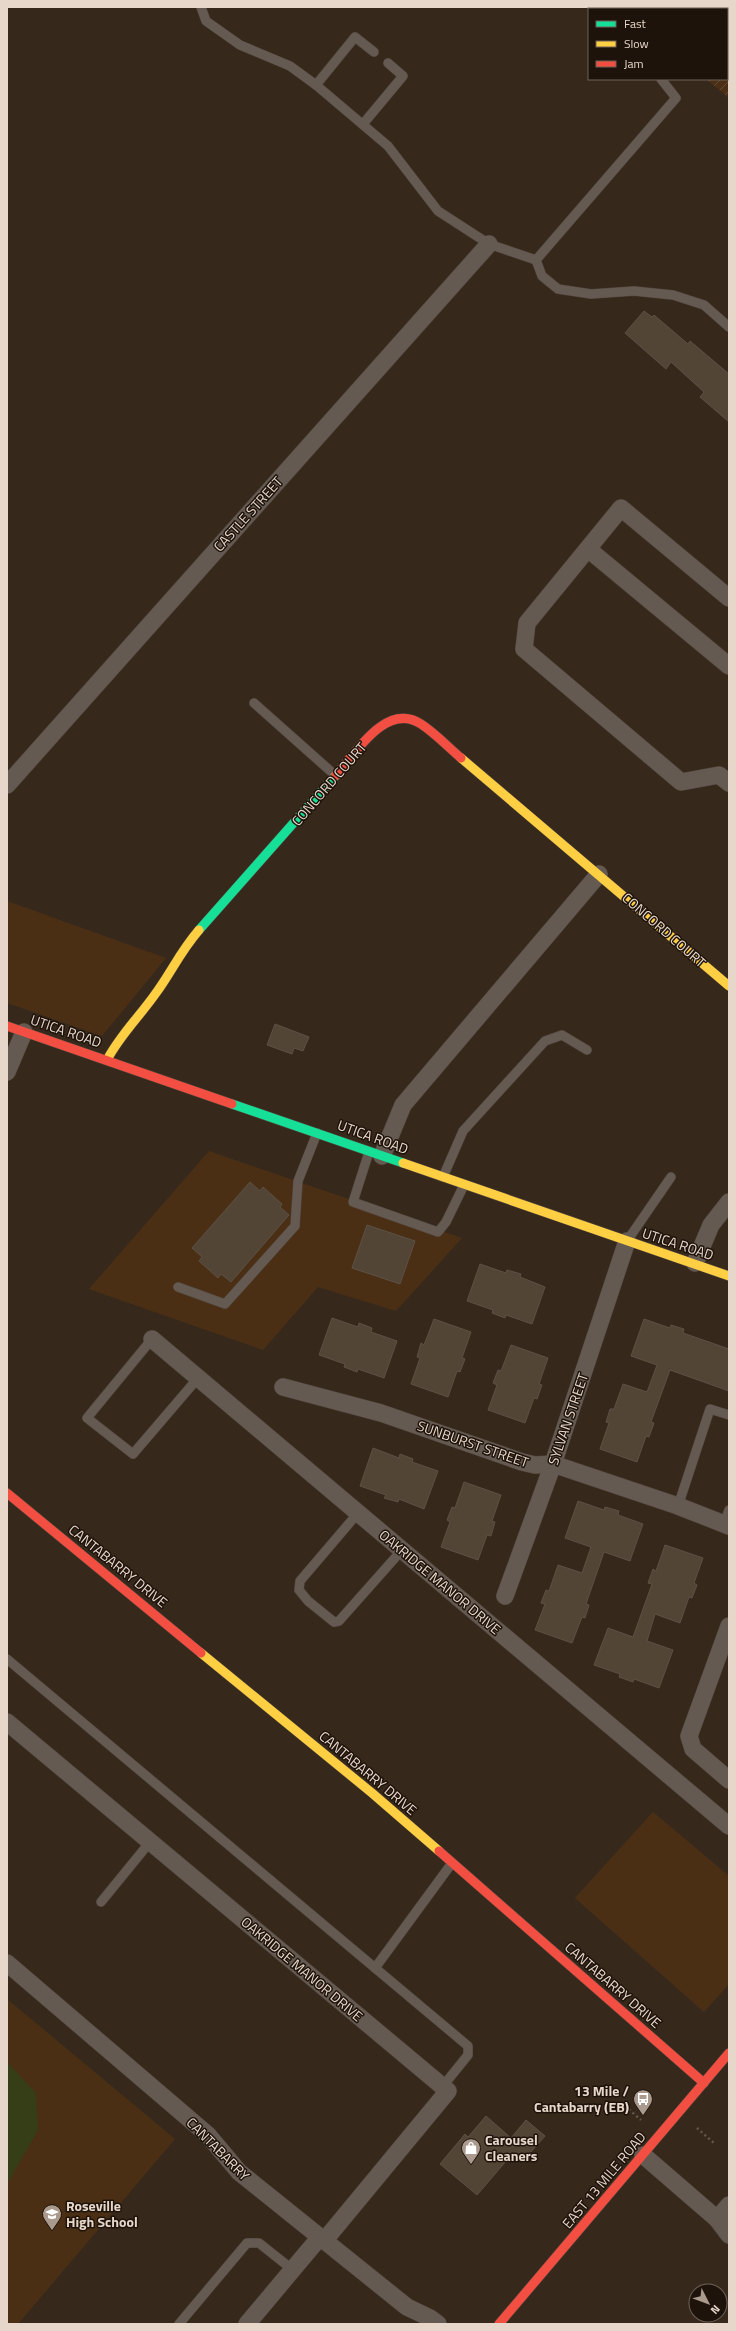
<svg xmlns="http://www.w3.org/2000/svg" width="736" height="2331" font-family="'Titillium Web',sans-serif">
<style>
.built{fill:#4b2f15}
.industrial{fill:url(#industrial-furrows)}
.park{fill:#363e17}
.building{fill:#534536;stroke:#5c5146}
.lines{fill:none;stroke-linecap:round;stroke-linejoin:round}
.lane-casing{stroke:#51453b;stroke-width:10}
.street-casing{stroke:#51453b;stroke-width:18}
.fast-casing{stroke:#51453b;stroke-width:10}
.slow-casing{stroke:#51453b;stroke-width:10}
.jam-casing{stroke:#51453b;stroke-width:10}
.path{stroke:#625950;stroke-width:2.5;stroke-dasharray:2 3;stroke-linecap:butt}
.lane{stroke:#645a52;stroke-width:9}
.street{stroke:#645a52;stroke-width:17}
.fast{stroke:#16e098;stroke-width:9}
.slow{stroke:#ffcf43;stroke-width:9}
.jam{stroke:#f24e42;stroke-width:9}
.labels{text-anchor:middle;stroke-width:3;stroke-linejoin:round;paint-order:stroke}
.street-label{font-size:14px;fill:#e7d7ca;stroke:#1e130a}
.poi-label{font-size:14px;font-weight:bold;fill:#e7d7ca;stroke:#1e130a;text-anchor:start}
</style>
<defs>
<pattern id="industrial-furrows" width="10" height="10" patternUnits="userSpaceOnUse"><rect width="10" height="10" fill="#4b2f15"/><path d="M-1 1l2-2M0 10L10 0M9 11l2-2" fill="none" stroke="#654c36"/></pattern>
</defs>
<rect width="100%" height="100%" fill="#36291c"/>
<g class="built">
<path d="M7,901L166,958L102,1036L7,1003Z"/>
<path d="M209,1151L462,1238L396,1311L318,1287L263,1350L89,1289Z"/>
<path d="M653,1812L729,1876V1984L704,2012L575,1898Z"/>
<path d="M7,1999L175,2139L18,2324H7Z"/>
</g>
<path class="industrial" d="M620,7H729V98L706,79H727V9H622Z"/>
<path class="park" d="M7,2062L36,2093L38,2130L7,2184Z"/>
<g class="building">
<path d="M644,311L652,317L654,315L688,344L690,341L729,374V422L700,397L704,392L671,362L666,369L625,333Z"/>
<path d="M275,1024L309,1037L303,1051L294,1048L292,1054L267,1045Z"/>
<path d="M250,1182L260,1191L263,1187L282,1204L280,1207L289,1215L231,1282L221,1274L218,1278L199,1261L202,1257L192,1248Z"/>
<path d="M367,1225L415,1241L400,1284L352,1268Z"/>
<path d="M480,1264L506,1273L507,1270L521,1274L520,1277L545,1287L532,1324L506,1315L505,1318L492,1313L493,1310L467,1301Z"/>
<path d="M332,1318L358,1327L359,1323L372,1328L371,1332L397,1341L384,1378L358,1369L357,1372L344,1367L345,1364L319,1355Z"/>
<path d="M434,1319L471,1332L462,1358L465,1359L460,1372L457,1371L448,1397L411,1384L420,1358L417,1357L421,1343L424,1345Z"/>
<path d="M644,1319L670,1328L671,1325L684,1329L683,1333L729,1349V1391L670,1370L651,1422L654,1423L649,1437L646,1436L637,1462L600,1449L609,1423L606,1422L610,1409H614L623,1384L647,1392L657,1365L631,1356Z"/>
<path d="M511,1345L548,1358L539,1384L542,1385L537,1399L534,1398L525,1423L488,1410L497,1385L493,1383L498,1370L501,1371Z"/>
<path d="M373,1448L399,1458L400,1454L413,1459L412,1462L438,1471L424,1509L399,1499L398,1502L384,1498L386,1495L360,1486Z"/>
<path d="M464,1482L501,1495L492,1521L495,1522L491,1536L487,1535L478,1560L441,1547L450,1522L447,1520L452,1507L455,1508Z"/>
<path d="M578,1501L604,1510L605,1507L619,1511L618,1515L643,1524L630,1561L604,1552L586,1604L589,1605L585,1618L582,1617L572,1643L535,1630L545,1604L541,1603L546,1590L549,1591L558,1565L582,1573L591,1547L565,1538Z"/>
<path d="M665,1545L703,1558L694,1583L697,1585L692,1598L689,1597L680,1623L655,1614L647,1641L673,1650L659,1688L634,1679L633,1682L619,1677L620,1674L594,1665L608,1628L633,1637L652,1584L648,1583L653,1569L656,1571Z"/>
<path d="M486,2116L511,2138L526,2120L545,2136L523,2161L513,2153L477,2195L440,2164L465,2134L468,2137Z"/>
</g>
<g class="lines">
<defs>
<g id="lane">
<path d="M201,7L206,21L240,45L290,66L316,85L388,146L438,211L489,244L536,260L676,98L661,79"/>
<path d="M598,7L600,9"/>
<path d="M316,85L355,37L374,52"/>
<path d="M363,124L403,76L388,63"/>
<path d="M536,260L542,276L558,289L591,294L634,291L673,295L704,305L729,327"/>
<path d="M254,703L336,776"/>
<path d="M369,1152L353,1202L438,1232L446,1222L464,1185"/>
<path d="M443,1177L463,1131L545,1041L562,1035L587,1050"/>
<path d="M627,1241L671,1177"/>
<path d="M178,1287L225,1304L295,1226L298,1181L317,1133"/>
<path d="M152,1339L87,1418L133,1454L198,1378"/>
<path d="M678,1506L710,1409L729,1415"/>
<path d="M358,1513L300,1581L299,1590L308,1601L334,1622L339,1621L402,1550"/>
<path d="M724,1524L729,1510"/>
<path d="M7,1659L468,2046V2055L443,2086"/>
<path d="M101,1902L150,1842"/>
<path d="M375,1968L452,1863"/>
<path d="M179,2324L247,2243H259L293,2270"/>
</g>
<g id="street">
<path d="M588,549L729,666"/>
<path d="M729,598L621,508L527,623L524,649L681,782L719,775L729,783"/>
<path d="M7,785L489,244"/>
<path d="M7,1072L24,1032"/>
<path d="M382,1156L403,1105L599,874"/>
<path d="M695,1263L711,1225L729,1202"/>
<path d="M152,1339L729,1826"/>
<path d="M283,1387L381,1413L522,1462L535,1465L553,1464L678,1506L729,1526"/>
<path d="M505,1596L553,1464L627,1241"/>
<path d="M729,1626L689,1736L693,1749L729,1780"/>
<path d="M7,1722L448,2091L324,2241"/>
<path d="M7,1963L208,2135L239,2172L407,2307L430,2318L438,2324"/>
<path d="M643,2155L717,2219L729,2235"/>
<path d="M717,2219L729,2205"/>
<path d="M247,2324L320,2237"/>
</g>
<g id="fast">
<path d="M199,930L335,776"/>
<path d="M232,1104L403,1163"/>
</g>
<g id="slow">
<path d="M461,758L729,986"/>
<path d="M107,1060C120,1035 140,1016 156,993C172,971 180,952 199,930"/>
<path d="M403,1163L729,1276"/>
<path d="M201,1653L372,1793L439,1851"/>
</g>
<g id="jam">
<path d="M335,776C355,754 386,701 421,724C435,733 448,747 461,758"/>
<path d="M7,1026L232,1104"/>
<path d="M7,1493L201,1653"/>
<path d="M439,1851L704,2083"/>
<path d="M499,2324L729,2053"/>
</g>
</defs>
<use href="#lane" class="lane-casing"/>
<use href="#street" class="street-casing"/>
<use href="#fast" class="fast-casing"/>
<use href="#slow" class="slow-casing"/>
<use href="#jam" class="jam-casing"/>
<g class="path">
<path d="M625,2106L641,2120"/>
<path d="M697,2128L715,2144"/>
</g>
<use href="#lane" class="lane"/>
<use href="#street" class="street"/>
<use href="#fast" class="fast"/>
<use href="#slow" class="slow"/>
<use href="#jam" class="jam"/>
</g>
<defs>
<symbol id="bus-pin" viewBox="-11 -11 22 30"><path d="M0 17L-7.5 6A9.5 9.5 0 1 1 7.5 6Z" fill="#a99a8d" stroke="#1e130a"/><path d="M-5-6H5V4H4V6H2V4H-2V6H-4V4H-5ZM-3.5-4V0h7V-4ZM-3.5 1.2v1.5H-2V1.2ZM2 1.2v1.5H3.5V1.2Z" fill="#fff"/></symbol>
<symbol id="shop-pin" viewBox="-11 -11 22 30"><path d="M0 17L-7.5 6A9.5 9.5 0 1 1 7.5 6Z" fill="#a99a8d" stroke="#1e130a"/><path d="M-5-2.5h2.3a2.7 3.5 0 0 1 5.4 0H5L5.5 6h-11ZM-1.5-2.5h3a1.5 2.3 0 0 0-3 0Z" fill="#fff"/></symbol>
<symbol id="school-pin" viewBox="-11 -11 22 30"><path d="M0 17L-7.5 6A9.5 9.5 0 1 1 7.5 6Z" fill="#a99a8d" stroke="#1e130a"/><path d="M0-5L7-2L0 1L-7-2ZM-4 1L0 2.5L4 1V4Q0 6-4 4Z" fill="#fff"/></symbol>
</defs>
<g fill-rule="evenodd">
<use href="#bus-pin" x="632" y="2088" width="22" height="30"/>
<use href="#shop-pin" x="460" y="2137" width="22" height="30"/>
<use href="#school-pin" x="41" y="2203" width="22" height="30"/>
</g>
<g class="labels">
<g class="street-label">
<text transform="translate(248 514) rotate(-48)" y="5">CASTLE STREET</text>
<text transform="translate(329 784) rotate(-49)" y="5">CONCORD COURT</text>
<text transform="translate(664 930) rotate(41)" y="5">CONCORD COURT</text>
<text transform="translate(66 1031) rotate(19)" y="5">UTICA ROAD</text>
<text transform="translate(373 1137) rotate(20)" y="5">UTICA ROAD</text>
<text transform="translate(678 1244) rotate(18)" y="5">UTICA ROAD</text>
<text transform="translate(568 1419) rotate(-71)" y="5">SYLVAN STREET</text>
<text transform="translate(473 1444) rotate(19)" y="5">SUNBURST STREET</text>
<text transform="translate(118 1566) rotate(39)" y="5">CANTABARRY DRIVE</text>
<text transform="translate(440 1582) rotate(40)" y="5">OAKRIDGE MANOR DRIVE</text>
<text transform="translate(368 1773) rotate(40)" y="5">CANTABARRY DRIVE</text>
<text transform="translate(302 1969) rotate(40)" y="5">OAKRIDGE MANOR DRIVE</text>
<text transform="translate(613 1985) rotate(41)" y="5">CANTABARRY DRIVE</text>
<text transform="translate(218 2149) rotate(45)" y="5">CANTABARRY</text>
<text transform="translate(604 2180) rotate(-50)" y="5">EAST 13 MILE ROAD</text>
</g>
<g class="poi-label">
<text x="629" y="2096" text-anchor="end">13 Mile /<tspan x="629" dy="16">Cantabarry (EB)</tspan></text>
<text x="485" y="2145">Carousel<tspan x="485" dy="16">Cleaners</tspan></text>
<text x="66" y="2211">Roseville<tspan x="66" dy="16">High School</tspan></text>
</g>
</g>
<rect width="736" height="2331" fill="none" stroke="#e7d7ca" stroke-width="16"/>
<rect x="588" y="8" width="140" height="72" fill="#1e130a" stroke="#6e6157"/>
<rect x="596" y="21" width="20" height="6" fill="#16e098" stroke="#6e6157"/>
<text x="624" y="28" font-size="12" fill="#e7d7ca">Fast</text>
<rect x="596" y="41" width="20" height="6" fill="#ffcf43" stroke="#6e6157"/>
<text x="624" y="48" font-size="12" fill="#e7d7ca">Slow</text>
<rect x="596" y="61" width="20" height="6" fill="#f24e42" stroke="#6e6157"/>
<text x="624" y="68" font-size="12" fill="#e7d7ca">Jam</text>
<g transform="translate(708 2303) rotate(132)"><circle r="19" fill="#1e130a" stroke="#6e6157"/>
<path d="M0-3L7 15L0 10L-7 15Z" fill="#a99a8d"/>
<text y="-6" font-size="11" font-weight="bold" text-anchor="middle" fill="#e7d7ca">N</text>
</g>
</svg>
